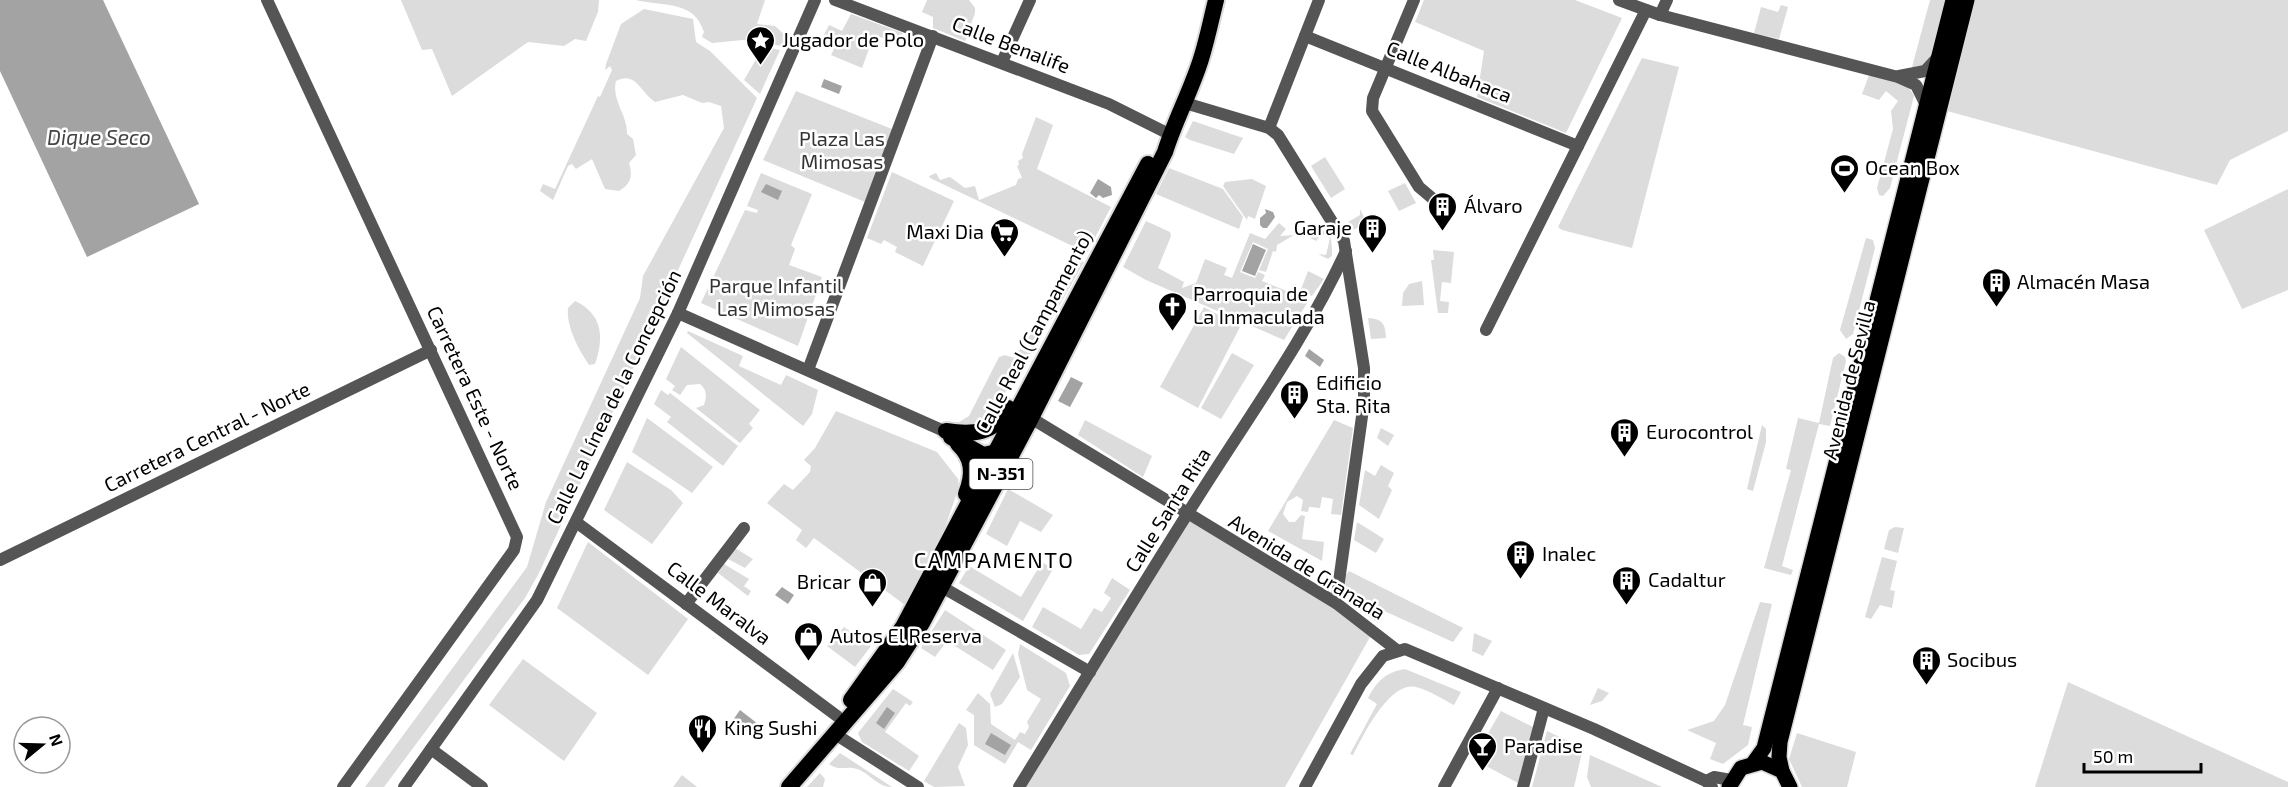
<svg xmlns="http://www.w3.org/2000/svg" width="2288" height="787" font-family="'Exo 2',sans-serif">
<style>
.green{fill:#dcdcdc}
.water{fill:#a3a3a3}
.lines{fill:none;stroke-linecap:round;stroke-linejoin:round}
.primary-casing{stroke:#dbdbdb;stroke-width:18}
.trunk-casing{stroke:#dbdbdb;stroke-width:20}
.minor{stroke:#555;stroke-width:12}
.tertiary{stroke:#555;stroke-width:12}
.primary{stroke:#000;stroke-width:15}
.trunk{stroke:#000;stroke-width:16}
.labels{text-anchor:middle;stroke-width:5;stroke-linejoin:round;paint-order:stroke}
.shield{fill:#fff;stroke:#4c4c4c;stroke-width:1.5}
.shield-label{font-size:18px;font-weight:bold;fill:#000}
.poi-label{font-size:20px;fill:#000;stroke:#fff;text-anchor:start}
.street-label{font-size:20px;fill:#000;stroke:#fff}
.park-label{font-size:20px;fill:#333;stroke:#fff}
.water-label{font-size:21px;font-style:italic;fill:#444;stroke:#fff}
.quarter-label{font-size:22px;letter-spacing:1.5px;fill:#000;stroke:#fff}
</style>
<rect width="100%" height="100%" fill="#fff"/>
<g class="green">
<path d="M401,0H599L598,12L586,41L575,39L564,46L528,42L452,96L432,49L422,50Z"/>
<path d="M636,0H765L757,24L775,26L786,36L782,46L743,40L712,43L702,37L704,32C694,0 665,7 636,0Z"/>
<path d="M927,0H969L975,8V13L965,41L933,28V17L922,12Z"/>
<path d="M1424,0H1575L1622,18L1566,133L1477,97L1484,51L1415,22Z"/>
<path d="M1930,0H1945L1929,60L1923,67H1912Z"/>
<path d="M1974,0H2288V131L2230,160L2217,185L1947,111Z"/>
<path d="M1781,5L1788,7L1779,39L1754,33L1761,7L1778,12Z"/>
<path d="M644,9L693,19L696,42L710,51L757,98L539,573L525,598L384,787H365L527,567L546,502L640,298L643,276L724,128L721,106L709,102L702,103L683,95L655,102C640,92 636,71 616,81C611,100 628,115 627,134L633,139L636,155L629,163C633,176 631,184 619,191L605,189L592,159L576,169L572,164L568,166L553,200L540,191L543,184L555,189L598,96L600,97L612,70L610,66L605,70L606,64L621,24Z"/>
<path d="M851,14L903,33L898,43L874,35L862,68L831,55L836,45L822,39L829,25L842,31Z"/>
<path d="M760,46L780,50L760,94L744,80L755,61Z"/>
<path d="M1642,58L1679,67L1632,248L1562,230L1558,227Z"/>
<path d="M1869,75C1884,79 1908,80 1914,96L1890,188L1883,196L1879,195L1877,188L1893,129L1891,111L1898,101L1886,91L1879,100L1862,94Z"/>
<path d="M796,91L897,131L870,204L763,160Z"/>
<path d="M1036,117L1053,125L1037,169L1111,207L1087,253L930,178L929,176L936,173L940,180L950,177L965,188L975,186L979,200L1016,185L1018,179L1022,178L1017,166L1019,165L1018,161L1023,158L1022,154Z"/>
<path d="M1193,121L1243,138L1234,154L1190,140L1185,137Z"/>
<path d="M1325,157L1345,189L1331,198L1311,166Z"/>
<path d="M1169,168L1223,189L1243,217L1239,229L1156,194Z"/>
<path d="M892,172L954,201L923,266L895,252L897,247L884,240L881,244L867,238Z"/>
<path d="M761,173L812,194L791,245L795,249L789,265L822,277L798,346L701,303L745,210L757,213L758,210L747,206Z"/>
<path d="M1252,179L1266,186L1255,219L1248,216L1247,220L1223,186L1225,182Z"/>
<path d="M1405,183L1416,203L1399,211L1388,191Z"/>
<path d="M2288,189V290L2242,309L2204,230Z"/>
<path d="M1360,209L1367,223L1353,230L1348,222L1360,215Z"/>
<path d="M1146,221L1170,232L1171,236L1158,268L1184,282L1182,288L1196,283L1205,259L1227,268L1224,275L1232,278L1250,233L1265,239L1279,223L1286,229L1280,236L1294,235L1277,245L1276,252L1273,251L1266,272L1259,270L1268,249L1253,242L1240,272L1255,278L1258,272L1265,275L1262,281L1309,300L1284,340L1146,280L1123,267Z"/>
<path d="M1327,229C1332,237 1332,246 1332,256L1328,259L1318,254L1326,255L1330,238L1322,234L1316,241L1310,238Z"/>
<path d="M1866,238L1873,240L1875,248L1853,334L1846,339L1840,330Z"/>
<path d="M1433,250L1454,252L1451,283L1442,282L1440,301L1449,302L1448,313H1438L1431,260H1434Z"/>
<path d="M1072,256L1084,262L1051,320L1042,316Z"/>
<path d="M1308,271L1324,279L1312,296L1300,292Z"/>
<path d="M1422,281L1424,305L1402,306L1403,293L1409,284Z"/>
<path d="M575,301C603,314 604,338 595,364L589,365C579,350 566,327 568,308Z"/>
<path d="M1204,307L1240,327L1198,408L1160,387Z"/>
<path d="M1368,318C1383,319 1385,324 1386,338L1371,339Z"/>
<path d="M1036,327L1044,332L990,416C979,424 962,430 950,422H959L969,416L999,357L1005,355L1014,358Z"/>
<path d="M688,331L743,356L739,366L781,385L786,375L818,390L812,414L803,426L687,333Z"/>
<path d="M681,347L760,410L749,424L753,428L740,443L696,408L704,405C707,396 707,390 700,384L687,385L680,395L672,390L675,386L666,379Z"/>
<path d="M1232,353L1254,365L1221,419L1201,408Z"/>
<path d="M1839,353L1845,357L1846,361L1830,426L1819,424L1782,566L1793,570L1791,575L1764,568L1791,470L1786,469L1798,418L1819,423L1833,358Z"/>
<path d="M661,390L668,395L670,393L738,446L723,466L667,422L671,417L654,404Z"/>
<path d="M836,411L937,452L958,479L959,487L944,530L905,605L814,538L806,548L796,540L802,530L767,503L784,484L793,490L810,472L811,466L804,460L815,448Z"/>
<path d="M647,418L713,467L692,493L632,452Z"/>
<path d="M1085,420L1152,456L1143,477L1078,435Z"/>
<path d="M1334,420L1353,428L1341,515L1331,514L1333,499L1322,497L1320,508L1309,507L1308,512L1301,511L1303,500L1297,496L1287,502L1283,514L1289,522H1295L1301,515L1305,516L1302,539L1324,542L1322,561L1268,531Z"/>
<path d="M1762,425L1766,429V442L1753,491L1747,489Z"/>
<path d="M1381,428L1394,435L1388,446L1377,438Z"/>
<path d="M627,462L671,490L683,503L652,544L604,510Z"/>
<path d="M1381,465L1394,473L1388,486L1392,490L1379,519L1359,505L1365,470L1375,476Z"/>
<path d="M1008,489L1053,515L1041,532L1020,521L1007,546L986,534Z"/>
<path d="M1187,515L1374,630L1285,787H1019Z"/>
<path d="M1357,522L1384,539L1376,553L1354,540Z"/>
<path d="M1895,527L1904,528L1898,553L1884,549L1889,530Z"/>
<path d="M588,542L688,619L648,675L557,608Z"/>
<path d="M735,548L753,559L745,568L728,559Z"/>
<path d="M1882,557L1897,561L1890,590L1895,591L1892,608L1880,605L1871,619L1865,617Z"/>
<path d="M1042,562L1053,569L1023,621L959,583L969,566L1021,597Z"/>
<path d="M724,564L749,579L744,586L751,591L748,596L718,573Z"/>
<path d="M1349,571L1463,628L1453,642L1382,610L1378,623L1352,605L1345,595V576Z"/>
<path d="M1112,578L1130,590L1089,654L1079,655L1032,627L1043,607L1081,629L1094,608L1102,612L1111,598L1104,593Z"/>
<path d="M1760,602L1772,604L1743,725L1752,727L1748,745L1723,764L1710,759L1716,743L1687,730L1714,721L1725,705Z"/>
<path d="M945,610L1006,650L993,670L947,641L935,657L921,648Z"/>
<path d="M844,627L871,646L855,667L827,646Z"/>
<path d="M1474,633L1492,641L1483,656L1472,651Z"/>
<path d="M1020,644L1066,673L1070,686L1031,750L1018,742L1005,764L974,745V715L966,710L978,693L990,704L991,724L1015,740L1020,732L1025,734L1029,727L1027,722L1041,699L1027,690L1018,654Z"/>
<path d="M1013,653L1020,677L1002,704L995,707L990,694Z"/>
<path d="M523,659L597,713L564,761L489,705Z"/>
<path d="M1405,669L1461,692L1454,705C1442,699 1429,690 1416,687C1389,681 1363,736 1353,755L1350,754L1377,704L1368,698C1377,681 1386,672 1405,669Z"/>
<path d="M2068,682L2288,782V787H2035Z"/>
<path d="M1598,688L1609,693L1602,701L1590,705Z"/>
<path d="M893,689L913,702L910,706L906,703L885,732L919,756L909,771L862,742L858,733Z"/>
<path d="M1501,711L1533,727L1518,783L1473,759Z"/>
<path d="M959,723L966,728L968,745L958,767L965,786L934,787L924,781Z"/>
<path d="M1547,731L1583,748L1574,787H1532Z"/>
<path d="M1797,733L1856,752L1847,787H1802L1789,759Z"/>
<path d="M840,753L892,787C877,787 870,773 857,769C846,765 840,772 829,764Z"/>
<path d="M1590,755L1662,787H1591L1587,777Z"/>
<path d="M820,773L825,779L823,787H807Z"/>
<path d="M682,775L697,787H673Z"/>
</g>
<g class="water">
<path d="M0,0H103L199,204L87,257L0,71Z"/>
<path d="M824,79L842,86L839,94L821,87Z"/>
<path d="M1098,179L1111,187L1112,195L1103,198L1099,195L1096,198L1090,193Z"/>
<path d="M766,184L782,191L778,200L761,192Z"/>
<path d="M1265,209L1273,212L1275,217L1267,228H1263L1260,225V218L1266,213Z"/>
<path d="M1253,244L1266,250L1255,276L1242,271Z"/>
<path d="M1309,349L1324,360L1320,367L1305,356Z"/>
<path d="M1071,377L1083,383L1070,407L1058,401Z"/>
<path d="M782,587L794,595L788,604L775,595Z"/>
<path d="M887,707L895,713L884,729L876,723Z"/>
<path d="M740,710L758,724L751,734L733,720Z"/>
<path d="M991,733L1011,745L1005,755L985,744Z"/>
</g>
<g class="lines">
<defs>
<g id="primary">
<path d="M1754,762L1764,748L1953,0"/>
<path d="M1782,771L1779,757L1780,742L1967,0"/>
<path d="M1729,787L1741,768L1762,762L1782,771L1790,787"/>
</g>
<g id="trunk">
<path d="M946,431C972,435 995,434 1008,408"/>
<path d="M951,437L983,455L1002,451"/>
<path d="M958,444C973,458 974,474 966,494"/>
<path d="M851,700L903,627L1148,164"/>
<path d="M789,787L897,662L922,623L1031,418L1165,152C1175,120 1191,91 1201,59C1207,40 1211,20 1216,0"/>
</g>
</defs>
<use href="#primary" class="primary-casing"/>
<use href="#trunk" class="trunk-casing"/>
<g class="minor">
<path d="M267,0L517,537L514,550L343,787"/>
<path d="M1414,0L1373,98L1372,111L1419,187L1432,198"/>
<path d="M1619,0L1660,15L1898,77L1916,85L1926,105"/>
<path d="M1660,15L1667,0"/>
<path d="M1305,36L1578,146"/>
<path d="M1002,62L1030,0"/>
<path d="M1899,76L1925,71L1937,58"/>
<path d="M1185,103L1269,128L1278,135L1344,241L1364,368V402L1336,603"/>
<path d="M1269,128L1319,0"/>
<path d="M678,313L944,431"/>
<path d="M1486,330L1646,10"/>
<path d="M808,370L933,36"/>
<path d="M1031,418L1336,603L1398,651"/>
<path d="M576,522L837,716"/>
<path d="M0,560L431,350"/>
<path d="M942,587L1090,672"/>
<path d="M686,604L744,528"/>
<path d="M835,734L918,787"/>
<path d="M431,749L482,787"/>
<path d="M1019,787C1079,690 1137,593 1198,497C1249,416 1306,338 1346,251"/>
<path d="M1444,787L1498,688"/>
<path d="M1523,787L1544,708"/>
</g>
<g class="tertiary">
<path d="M835,0L1109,104L1169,134"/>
<path d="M1706,781L1714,777L1731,780"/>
<path d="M404,787L537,600L678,313L815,0"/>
<path d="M1305,787L1361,684L1383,656L1405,649L1594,729L1706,781L1712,787"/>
</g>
<use href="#primary" class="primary"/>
<use href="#trunk" class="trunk"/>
</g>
<defs>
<symbol id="sight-pin" viewBox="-11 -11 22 30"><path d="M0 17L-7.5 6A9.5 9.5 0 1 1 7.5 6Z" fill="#000" stroke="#fff"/><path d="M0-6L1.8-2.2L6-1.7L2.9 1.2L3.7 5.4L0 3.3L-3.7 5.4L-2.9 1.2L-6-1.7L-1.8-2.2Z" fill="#fff"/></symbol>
<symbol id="stadium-pin" viewBox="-11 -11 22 30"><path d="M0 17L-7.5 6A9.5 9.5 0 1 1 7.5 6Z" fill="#000" stroke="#fff"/><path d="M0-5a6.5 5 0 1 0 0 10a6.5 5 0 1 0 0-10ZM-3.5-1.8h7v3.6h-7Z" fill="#fff"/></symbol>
<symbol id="building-pin" viewBox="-11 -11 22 30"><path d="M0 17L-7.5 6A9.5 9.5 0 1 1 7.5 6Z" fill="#000" stroke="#fff"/><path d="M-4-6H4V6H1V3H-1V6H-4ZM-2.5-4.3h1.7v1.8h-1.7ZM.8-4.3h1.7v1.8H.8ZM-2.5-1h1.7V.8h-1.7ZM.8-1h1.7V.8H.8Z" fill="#fff"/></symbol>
<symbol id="supermarket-pin" viewBox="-11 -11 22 30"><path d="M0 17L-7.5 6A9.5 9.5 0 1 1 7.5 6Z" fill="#000" stroke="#fff"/><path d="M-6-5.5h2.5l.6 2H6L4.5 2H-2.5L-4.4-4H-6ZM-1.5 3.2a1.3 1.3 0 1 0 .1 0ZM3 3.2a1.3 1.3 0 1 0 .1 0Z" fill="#fff"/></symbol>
<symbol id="church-pin" viewBox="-11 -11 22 30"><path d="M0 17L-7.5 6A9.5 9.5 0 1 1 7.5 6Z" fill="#000" stroke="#fff"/><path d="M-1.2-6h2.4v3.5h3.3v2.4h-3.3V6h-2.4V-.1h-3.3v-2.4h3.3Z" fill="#fff"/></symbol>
<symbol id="shop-pin" viewBox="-11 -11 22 30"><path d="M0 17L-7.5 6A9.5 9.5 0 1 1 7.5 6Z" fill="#000" stroke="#fff"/><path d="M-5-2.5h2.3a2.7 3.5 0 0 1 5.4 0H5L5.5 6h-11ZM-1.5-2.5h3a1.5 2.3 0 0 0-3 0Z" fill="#fff"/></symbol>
<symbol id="restaurant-pin" viewBox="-11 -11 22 30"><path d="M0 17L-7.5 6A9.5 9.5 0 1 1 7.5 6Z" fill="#000" stroke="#fff"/><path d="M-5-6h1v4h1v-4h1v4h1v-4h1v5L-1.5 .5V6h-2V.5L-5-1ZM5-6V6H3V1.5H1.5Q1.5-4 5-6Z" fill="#fff"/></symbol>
<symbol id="bar-pin" viewBox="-11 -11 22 30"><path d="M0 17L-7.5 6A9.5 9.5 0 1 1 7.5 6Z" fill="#000" stroke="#fff"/><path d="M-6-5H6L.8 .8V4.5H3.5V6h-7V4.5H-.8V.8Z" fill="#fff"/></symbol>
</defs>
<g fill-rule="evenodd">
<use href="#sight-pin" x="744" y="24" width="33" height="45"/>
<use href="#stadium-pin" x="1828" y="152" width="33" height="45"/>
<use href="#building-pin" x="1426" y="190" width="33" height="45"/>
<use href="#building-pin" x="1356" y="212" width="33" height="45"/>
<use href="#supermarket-pin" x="988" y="216" width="33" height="45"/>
<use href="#building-pin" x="1980" y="266" width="33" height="45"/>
<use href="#church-pin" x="1156" y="290" width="33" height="45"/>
<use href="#building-pin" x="1278" y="378" width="33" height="45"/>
<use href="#building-pin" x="1608" y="416" width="33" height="45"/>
<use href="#building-pin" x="1504" y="538" width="33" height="45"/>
<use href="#building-pin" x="1610" y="564" width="33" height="45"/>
<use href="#shop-pin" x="856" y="566" width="33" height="45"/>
<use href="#shop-pin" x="792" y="620" width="33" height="45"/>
<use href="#building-pin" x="1910" y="644" width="33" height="45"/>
<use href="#restaurant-pin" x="686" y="712" width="33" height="45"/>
<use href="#bar-pin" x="1466" y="730" width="33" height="45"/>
</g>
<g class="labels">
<rect class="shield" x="969.5" y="459" width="63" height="30" rx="4.5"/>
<g class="shield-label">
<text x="1001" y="480">N-351</text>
</g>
<g class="poi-label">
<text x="782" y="47">Jugador de Polo</text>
<text x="1865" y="175">Ocean Box</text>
<text x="1464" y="213">Álvaro</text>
<text x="1352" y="235" text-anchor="end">Garaje</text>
<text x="984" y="239" text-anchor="end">Maxi Dia</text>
<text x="2017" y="289">Almacén Masa</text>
<text x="1193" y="301">Parroquia de<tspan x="1193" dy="23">La Inmaculada</tspan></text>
<text x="1316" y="390">Edificio<tspan x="1316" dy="23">Sta. Rita</tspan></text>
<text x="1646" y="439">Eurocontrol</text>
<text x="1542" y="561">Inalec</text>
<text x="1648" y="587">Cadaltur</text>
<text x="851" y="589" text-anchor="end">Bricar</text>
<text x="830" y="643">Autos El Reserva</text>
<text x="1947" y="667">Socibus</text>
<text x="724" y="735">King Sushi</text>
<text x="1504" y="753">Paradise</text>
</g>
<g class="street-label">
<text transform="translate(1011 45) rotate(21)" y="7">Calle Benalife</text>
<text transform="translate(1449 72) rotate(22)" y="7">Calle Albahaca</text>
<text transform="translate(1034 332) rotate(-62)" y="7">Calle Real (Campamento)</text>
<text transform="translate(1849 380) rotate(-76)" y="7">Avenida de Sevilla</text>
<text transform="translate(614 397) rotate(-64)" y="7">Calle La Línea de la Concepción</text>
<text transform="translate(475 398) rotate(65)" y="7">Carretera Este - Norte</text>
<text transform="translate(207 437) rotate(-26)" y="7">Carretera Central - Norte</text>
<text transform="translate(1168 510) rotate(-58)" y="7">Calle Santa Rita</text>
<text transform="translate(1307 567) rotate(32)" y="7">Avenida de Granada</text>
<text transform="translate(719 603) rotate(37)" y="7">Calle Maralva</text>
</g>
<g class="park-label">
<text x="842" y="146">Plaza Las<tspan x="842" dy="23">Mimosas</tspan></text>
<text x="776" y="293">Parque Infantil<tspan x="776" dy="23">Las Mimosas</tspan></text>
</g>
<g class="water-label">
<text x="99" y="145">Dique Seco</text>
</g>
<g class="quarter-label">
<text x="994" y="568">CAMPAMENTO</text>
</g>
</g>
<g transform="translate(42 745) rotate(71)"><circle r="28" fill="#ffffff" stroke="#999999" stroke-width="1.5"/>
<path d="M0-4.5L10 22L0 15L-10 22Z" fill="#000000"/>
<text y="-9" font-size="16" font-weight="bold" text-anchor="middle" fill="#000000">N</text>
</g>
<path d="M2084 763v9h117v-9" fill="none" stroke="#000000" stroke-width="3"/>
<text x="2093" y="763" font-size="18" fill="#000000" stroke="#ffffff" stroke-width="4.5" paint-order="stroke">50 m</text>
</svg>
